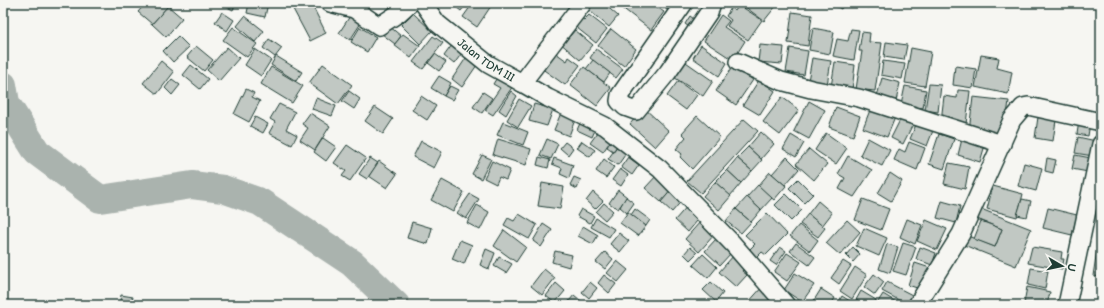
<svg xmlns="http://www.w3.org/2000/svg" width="1104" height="308" font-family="'Balsamiq Sans',sans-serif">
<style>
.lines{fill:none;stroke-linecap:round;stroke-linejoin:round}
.river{stroke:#aab3ae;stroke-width:28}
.building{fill:#c1c8c3;stroke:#1f3d34}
.minor-casing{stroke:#1f3d34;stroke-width:20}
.minor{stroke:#f6f6f2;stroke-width:17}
.labels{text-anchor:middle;stroke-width:3.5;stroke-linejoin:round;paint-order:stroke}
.street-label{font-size:11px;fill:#1f3d34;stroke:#f6f6f2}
</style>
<rect width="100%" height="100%" fill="#f6f6f2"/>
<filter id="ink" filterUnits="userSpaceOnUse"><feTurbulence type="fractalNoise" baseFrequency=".025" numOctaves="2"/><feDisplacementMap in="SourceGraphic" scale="8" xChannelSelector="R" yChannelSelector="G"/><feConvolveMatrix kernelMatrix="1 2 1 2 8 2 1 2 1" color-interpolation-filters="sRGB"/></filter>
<g filter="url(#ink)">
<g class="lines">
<path class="river" d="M3,85L6,103L37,152L100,199L192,185L223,189L260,202L352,263L396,305"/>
</g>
<g class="building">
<path d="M146,3H164L168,6L152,24L138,12Z"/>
<path d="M219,3H236L233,10Z"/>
<path d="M249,3H268L265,17L247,13Z"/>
<path d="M304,3H311L326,33L310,41L293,9Z"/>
<path d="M451,3H467L461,11Z"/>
<path d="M473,3H493L477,27L463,17Z"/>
<path d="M589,3H603L618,16L609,27L585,7Z"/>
<path d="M615,3H629L624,10Z"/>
<path d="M631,3H651L664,12L651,30L625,10Z"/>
<path d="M657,3H673L667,10Z"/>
<path d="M740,3H772L776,6L764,21Z"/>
<path d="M830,3H844L841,9Z"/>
<path d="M859,3H870L868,8Z"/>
<path d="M739,5L762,20L748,40L727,26L731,20L726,16L731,8L735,11Z"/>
<path d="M168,6L182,18L166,37L152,24Z"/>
<path d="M222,12L234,20L227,31L215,22Z"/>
<path d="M792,12L812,15L808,46L788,43Z"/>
<path d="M413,13L432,31L420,44L401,25Z"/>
<path d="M589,15L607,29L596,43L572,24L579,16L584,20Z"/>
<path d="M721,15L729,21L724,27L745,41L733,60L704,41Z"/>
<path d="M245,16L264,31L255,42L237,26Z"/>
<path d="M350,16L361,23L350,40L339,33Z"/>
<path d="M690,16L698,22L692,29L685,24Z"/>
<path d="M389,26L401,36L395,44L382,34Z"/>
<path d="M233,27L257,44L247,57L223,40Z"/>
<path d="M360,27L376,37L367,52L351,42Z"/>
<path d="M813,28L834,32L830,54L809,50Z"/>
<path d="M611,29L636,49L624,66L598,46Z"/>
<path d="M851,29L859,30L854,60L833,56L837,39L848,41Z"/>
<path d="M575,30L593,45L580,60L559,42L566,33L570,36Z"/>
<path d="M862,32L870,33L869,42L882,43L875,91L856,89L862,51H859Z"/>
<path d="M403,34L420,46L411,58L394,45Z"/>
<path d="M178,36L189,47L173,62L163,51Z"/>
<path d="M433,36L443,43L423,69L413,62Z"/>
<path d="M269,39L282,48L275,57L263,48Z"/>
<path d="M886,42L907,45L904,60L884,57Z"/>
<path d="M452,45L462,53L454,64L444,56Z"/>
<path d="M701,45L727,63L719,76L693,58Z"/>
<path d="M760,45L784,47L782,64L758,62Z"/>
<path d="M196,46L213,60L204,71L187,57Z"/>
<path d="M227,47L239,58L219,81L207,70Z"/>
<path d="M790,48L808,51L804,75L786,72Z"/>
<path d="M911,48L931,52L925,86L905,83Z"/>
<path d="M255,49L271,60L261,76L245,65Z"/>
<path d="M596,49L623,69L616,78L590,58Z"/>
<path d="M553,51L567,61L569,57L580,65L565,85L541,68Z"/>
<path d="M435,54L446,62L439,71L428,63Z"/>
<path d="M981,55L999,58L997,68L1012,72L1008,94L975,87Z"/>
<path d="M276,56L302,72L296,81L271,65Z"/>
<path d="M466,58L477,65L462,87L452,79Z"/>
<path d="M812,58L831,61L827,85L808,81Z"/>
<path d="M593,60L610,73L604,82L586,69Z"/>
<path d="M683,60L713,81L703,96L672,76Z"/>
<path d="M161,61L174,72L157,94L143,83Z"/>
<path d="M883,61L905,64L902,79L881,75Z"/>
<path d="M835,62L855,65L852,90L831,87Z"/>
<path d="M323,64L352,85L338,104L309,83Z"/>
<path d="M191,65L208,79L200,89L183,75Z"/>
<path d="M733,66L753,80L736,105L716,91Z"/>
<path d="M955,66L976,69L973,88L953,85Z"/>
<path d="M271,67L303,86L292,103L261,84Z"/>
<path d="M584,67L611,88L597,106L570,85Z"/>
<path d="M439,76L451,83L444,96L431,88Z"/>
<path d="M498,76L513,86L493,115L485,110L500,88L493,84Z"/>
<path d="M882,78L900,83L896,101L877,96Z"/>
<path d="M172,79L180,85L172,95L165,88Z"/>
<path d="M759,80L775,91L760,115L743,105Z"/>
<path d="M678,81L697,95L686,110L667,96Z"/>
<path d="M929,84L941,85L938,112L925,110Z"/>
<path d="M450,86L458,90L452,100L444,96Z"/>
<path d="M905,86L926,90L923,108L901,105Z"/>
<path d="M246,89L254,93L252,97L260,101L249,122L234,114Z"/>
<path d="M958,90L970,91L966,124L941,121L944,96L957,98Z"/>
<path d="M349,91L360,99L354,109L342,101Z"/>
<path d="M511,91L517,96L506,115L499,110Z"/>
<path d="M483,92L492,98L482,113L473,107Z"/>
<path d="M421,96L436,106L427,120L412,110Z"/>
<path d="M782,97L799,110L780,135L763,122Z"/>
<path d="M973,97L1009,101L1004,136L969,131Z"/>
<path d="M316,98L336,106L332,116L312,109Z"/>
<path d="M519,99L531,106L518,127L507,120Z"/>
<path d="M809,101L825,110L809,139L794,131Z"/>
<path d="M546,102L555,104L547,126L529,121L534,104L545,107Z"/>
<path d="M279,104L295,112L286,129L297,135L292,145L269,133L275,122L270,119Z"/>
<path d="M872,105L896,115L887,137L863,128Z"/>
<path d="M375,107L393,119L383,134L365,121Z"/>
<path d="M836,107L860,116L853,136L829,127Z"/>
<path d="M563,108L577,114L569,136L554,130Z"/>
<path d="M644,108L669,131L655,147L630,124Z"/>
<path d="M310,113L330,126L315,150L300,140L308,128L302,124Z"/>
<path d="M697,116L720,137L692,169L680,157L682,154L676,149L686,137L682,133Z"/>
<path d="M255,117L268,124L263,133L250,126Z"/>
<path d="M1038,117L1056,120L1053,141L1035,138Z"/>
<path d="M901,118L913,124L903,144L891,138Z"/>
<path d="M744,119L758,131L701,193L687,181Z"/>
<path d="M581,121L596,128L592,137L577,130Z"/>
<path d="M1079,121L1090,123L1088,136L1077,134Z"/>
<path d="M503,122L528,132L523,145L497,135Z"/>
<path d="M917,122L934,128L927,146L910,139Z"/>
<path d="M601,128L613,137L603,152L590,143Z"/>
<path d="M761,132L774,144L761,159L748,147Z"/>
<path d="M826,133L847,148L836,164L815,150Z"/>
<path d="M939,134L954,139L944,169L929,164Z"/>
<path d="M791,135L804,143L796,157L783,149Z"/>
<path d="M1078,137L1096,141L1093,156L1075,153Z"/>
<path d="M323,138L336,147L326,161L314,152Z"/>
<path d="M868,138L890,150L882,166L860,155Z"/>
<path d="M498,139L531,149L526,165L493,155Z"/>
<path d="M547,139L558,144L551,159L540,155Z"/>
<path d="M612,139L619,144L613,151L607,147Z"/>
<path d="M962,139L985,145L980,162L958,155Z"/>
<path d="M421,141L442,152L434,168L413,157Z"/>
<path d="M582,141L595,150L590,157L577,148Z"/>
<path d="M565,142L573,148L568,155L560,148Z"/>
<path d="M909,142L925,148L917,170L894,160L899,149L905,152Z"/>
<path d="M347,145L366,158L350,181L342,176L346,171L334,163Z"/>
<path d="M618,145L627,152L618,165L608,159Z"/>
<path d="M748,147L762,160L752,171L737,158Z"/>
<path d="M809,149L827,164L814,180L796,164Z"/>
<path d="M482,155L491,159L481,179L472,174Z"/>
<path d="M1075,155L1091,158L1088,172L1072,169Z"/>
<path d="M848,156L872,170L854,197L839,189L845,178L838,174Z"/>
<path d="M539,157L550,160L548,168L537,165Z"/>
<path d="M628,157L639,165L632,175L621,167Z"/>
<path d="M787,157L799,169L785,185L772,174Z"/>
<path d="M370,158L378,163L367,179L359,174Z"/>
<path d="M554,158L573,165L569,178L560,174L562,168L552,164Z"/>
<path d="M737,158L752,171L741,183L727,170Z"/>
<path d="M1047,158L1056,160L1053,173L1045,171Z"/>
<path d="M604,159L614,167L606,178L596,171Z"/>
<path d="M379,161L397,174L387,188L369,176Z"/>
<path d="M492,161L510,170L506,180L499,177L496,184L484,178Z"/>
<path d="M949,163L969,167L965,189L944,184Z"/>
<path d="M1024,163L1042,168L1036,191L1018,186Z"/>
<path d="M620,169L628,175L621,186L612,180Z"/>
<path d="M727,170L741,183L730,196L715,182Z"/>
<path d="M770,172L786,186L774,200L758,186Z"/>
<path d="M890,173L902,181L891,201L878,193Z"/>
<path d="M658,174L673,188L661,202L645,188Z"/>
<path d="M574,177L581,180L577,189L570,185Z"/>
<path d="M798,179L813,194L804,203L789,188Z"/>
<path d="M442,180L464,192L453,212L431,200Z"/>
<path d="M715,182L731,196L719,210L703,196Z"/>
<path d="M542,183L564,187L560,209L538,206Z"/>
<path d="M758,185L772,198L761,210L747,197Z"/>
<path d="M993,186L1023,194L1017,217L987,209Z"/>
<path d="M673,188L684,198L672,212L661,202Z"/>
<path d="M618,190L627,197L618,209L609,203Z"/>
<path d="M593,192L603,201L595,209L586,201Z"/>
<path d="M470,194L479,199L466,219L457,213Z"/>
<path d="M786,194L802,210L791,221L775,205Z"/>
<path d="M626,197L634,203L627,213L620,207Z"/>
<path d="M747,197L761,210L751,222L736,209Z"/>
<path d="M863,199L889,209L881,230L855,220Z"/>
<path d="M1022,199L1031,201L1027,217L1017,215Z"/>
<path d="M818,201L832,213L822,226L808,214Z"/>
<path d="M942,201L960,206L956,223L937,218Z"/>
<path d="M604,203L613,211L605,220L596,212Z"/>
<path d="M689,204L701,216L688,232L675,220Z"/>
<path d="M477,205L489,212L480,230L467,223Z"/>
<path d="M1048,208L1077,215L1072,235L1043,228Z"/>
<path d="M581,209L594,216L590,223L577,216Z"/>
<path d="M635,209L650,220L646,226L631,215Z"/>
<path d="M736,209L751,222L741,233L726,221Z"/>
<path d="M981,209L1031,229L1016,266L964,245L968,236L995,247L1002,229L977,219Z"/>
<path d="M628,212L646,226L638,236L620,223Z"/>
<path d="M767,213L787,234L766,255L762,252L755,259L748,251L755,244L745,235Z"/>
<path d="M519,214L537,225L529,239L504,225L508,218L514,221Z"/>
<path d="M808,214L825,228L818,237L800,224Z"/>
<path d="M596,218L614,229L609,237L591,227Z"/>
<path d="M907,219L922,225L915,244L900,237Z"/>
<path d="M847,220L860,232L840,255L826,243Z"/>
<path d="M926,220L947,229L937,250L917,241Z"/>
<path d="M981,221L1002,229L995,247L974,239Z"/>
<path d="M412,222L432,228L428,244L407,238Z"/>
<path d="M700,222L714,235L699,252L685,239Z"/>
<path d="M543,224L552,230L541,247L533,241Z"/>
<path d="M799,225L818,240L810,251L790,236Z"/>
<path d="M583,226L598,235L593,244L578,236Z"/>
<path d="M864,228L887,238L879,256L856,246Z"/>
<path d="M504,230L526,247L516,262L494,246Z"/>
<path d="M619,233L629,241L620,252L610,244Z"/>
<path d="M716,239L731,253L720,265L705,251Z"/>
<path d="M460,240L472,245L464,264L452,259Z"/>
<path d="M796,243L815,257L809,265L790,251Z"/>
<path d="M903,243L916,247L906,275L893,271Z"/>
<path d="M1098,243L1101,244V277L1093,276Z"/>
<path d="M887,244L898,247L890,273L879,269Z"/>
<path d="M690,247L697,253L690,260L684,254Z"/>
<path d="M780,247L786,251L776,265L770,261Z"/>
<path d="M853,247L860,254L853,262L846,255Z"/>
<path d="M920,247L936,253L932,265L916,259Z"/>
<path d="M1032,247L1062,252L1061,259H1064L1062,269L1028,263Z"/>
<path d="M486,249L495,253L489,269L480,265Z"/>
<path d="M555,251L572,255L569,267L552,262Z"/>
<path d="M605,252L613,259L605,269L596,262Z"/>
<path d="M787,253L801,262L787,281L774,272Z"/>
<path d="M703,254L717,267L708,278L693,265Z"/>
<path d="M734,255L746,266L742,271L747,275L736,287L719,272Z"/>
<path d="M499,257L512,264L506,273L494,266Z"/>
<path d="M617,261L628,270L618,282L607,273Z"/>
<path d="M843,261L851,266L839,284L831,278Z"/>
<path d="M915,263L930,268L923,290L908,285Z"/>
<path d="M855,267L867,275L852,299L840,291Z"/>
<path d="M1031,268L1048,271L1045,289L1028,285Z"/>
<path d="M544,269L555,278L542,295L531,286Z"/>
<path d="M795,273L814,285L802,302L784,290Z"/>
<path d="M874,274L884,282L875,295L864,287Z"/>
<path d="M604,275L616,284L609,293L598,283Z"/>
<path d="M590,282L597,288L589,298L582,292Z"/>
<path d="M711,282L723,293L716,302L703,290Z"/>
<path d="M887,282L916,297L912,305H908L882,291Z"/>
<path d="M556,283L565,291L555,303L546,296Z"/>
<path d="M764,285L775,296L767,305H746Z"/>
<path d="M1027,287L1050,292L1047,305L1024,303Z"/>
<path d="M821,289L835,298L831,305H811Z"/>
<path d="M861,291L876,300L873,305H865L856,300Z"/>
<path d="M883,294L901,305H876Z"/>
<path d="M121,295L133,297L131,305H119Z"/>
<path d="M574,295L586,305H566Z"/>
<path d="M842,296L856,305H837Z"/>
</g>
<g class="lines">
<defs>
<g id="minor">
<path d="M330,3L354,9L379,26L399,13L410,3"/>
<path id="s1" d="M423,3L437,23L488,64L522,83L583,3"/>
<path d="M684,3L620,95L619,101L625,107L636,111L668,72L709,12L712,3"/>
<path d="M738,62L781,81L811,89L859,98L1002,144"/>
<path d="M522,83L548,98L605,126L660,169L733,244L786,305"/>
<path d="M917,305L961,234L1012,120L1023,107L1028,106L1101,122"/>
<path d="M1067,305L1101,144"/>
</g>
</defs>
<use href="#minor" class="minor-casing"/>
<use href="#minor" class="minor"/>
</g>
</g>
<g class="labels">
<g class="street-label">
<text dy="4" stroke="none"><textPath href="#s1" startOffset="86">Jalan TDM III</textPath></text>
</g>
</g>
<rect width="1104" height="308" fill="none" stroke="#f6f6f2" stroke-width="16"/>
<rect x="8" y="8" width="1088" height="292" fill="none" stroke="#1f3d34" stroke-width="1.5" filter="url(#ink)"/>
<g transform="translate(1062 266) rotate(99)" stroke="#f6f6f2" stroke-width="3" paint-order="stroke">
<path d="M0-3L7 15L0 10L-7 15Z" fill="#1f3d34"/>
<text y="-6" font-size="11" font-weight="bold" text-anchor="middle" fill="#1f3d34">U</text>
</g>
</svg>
